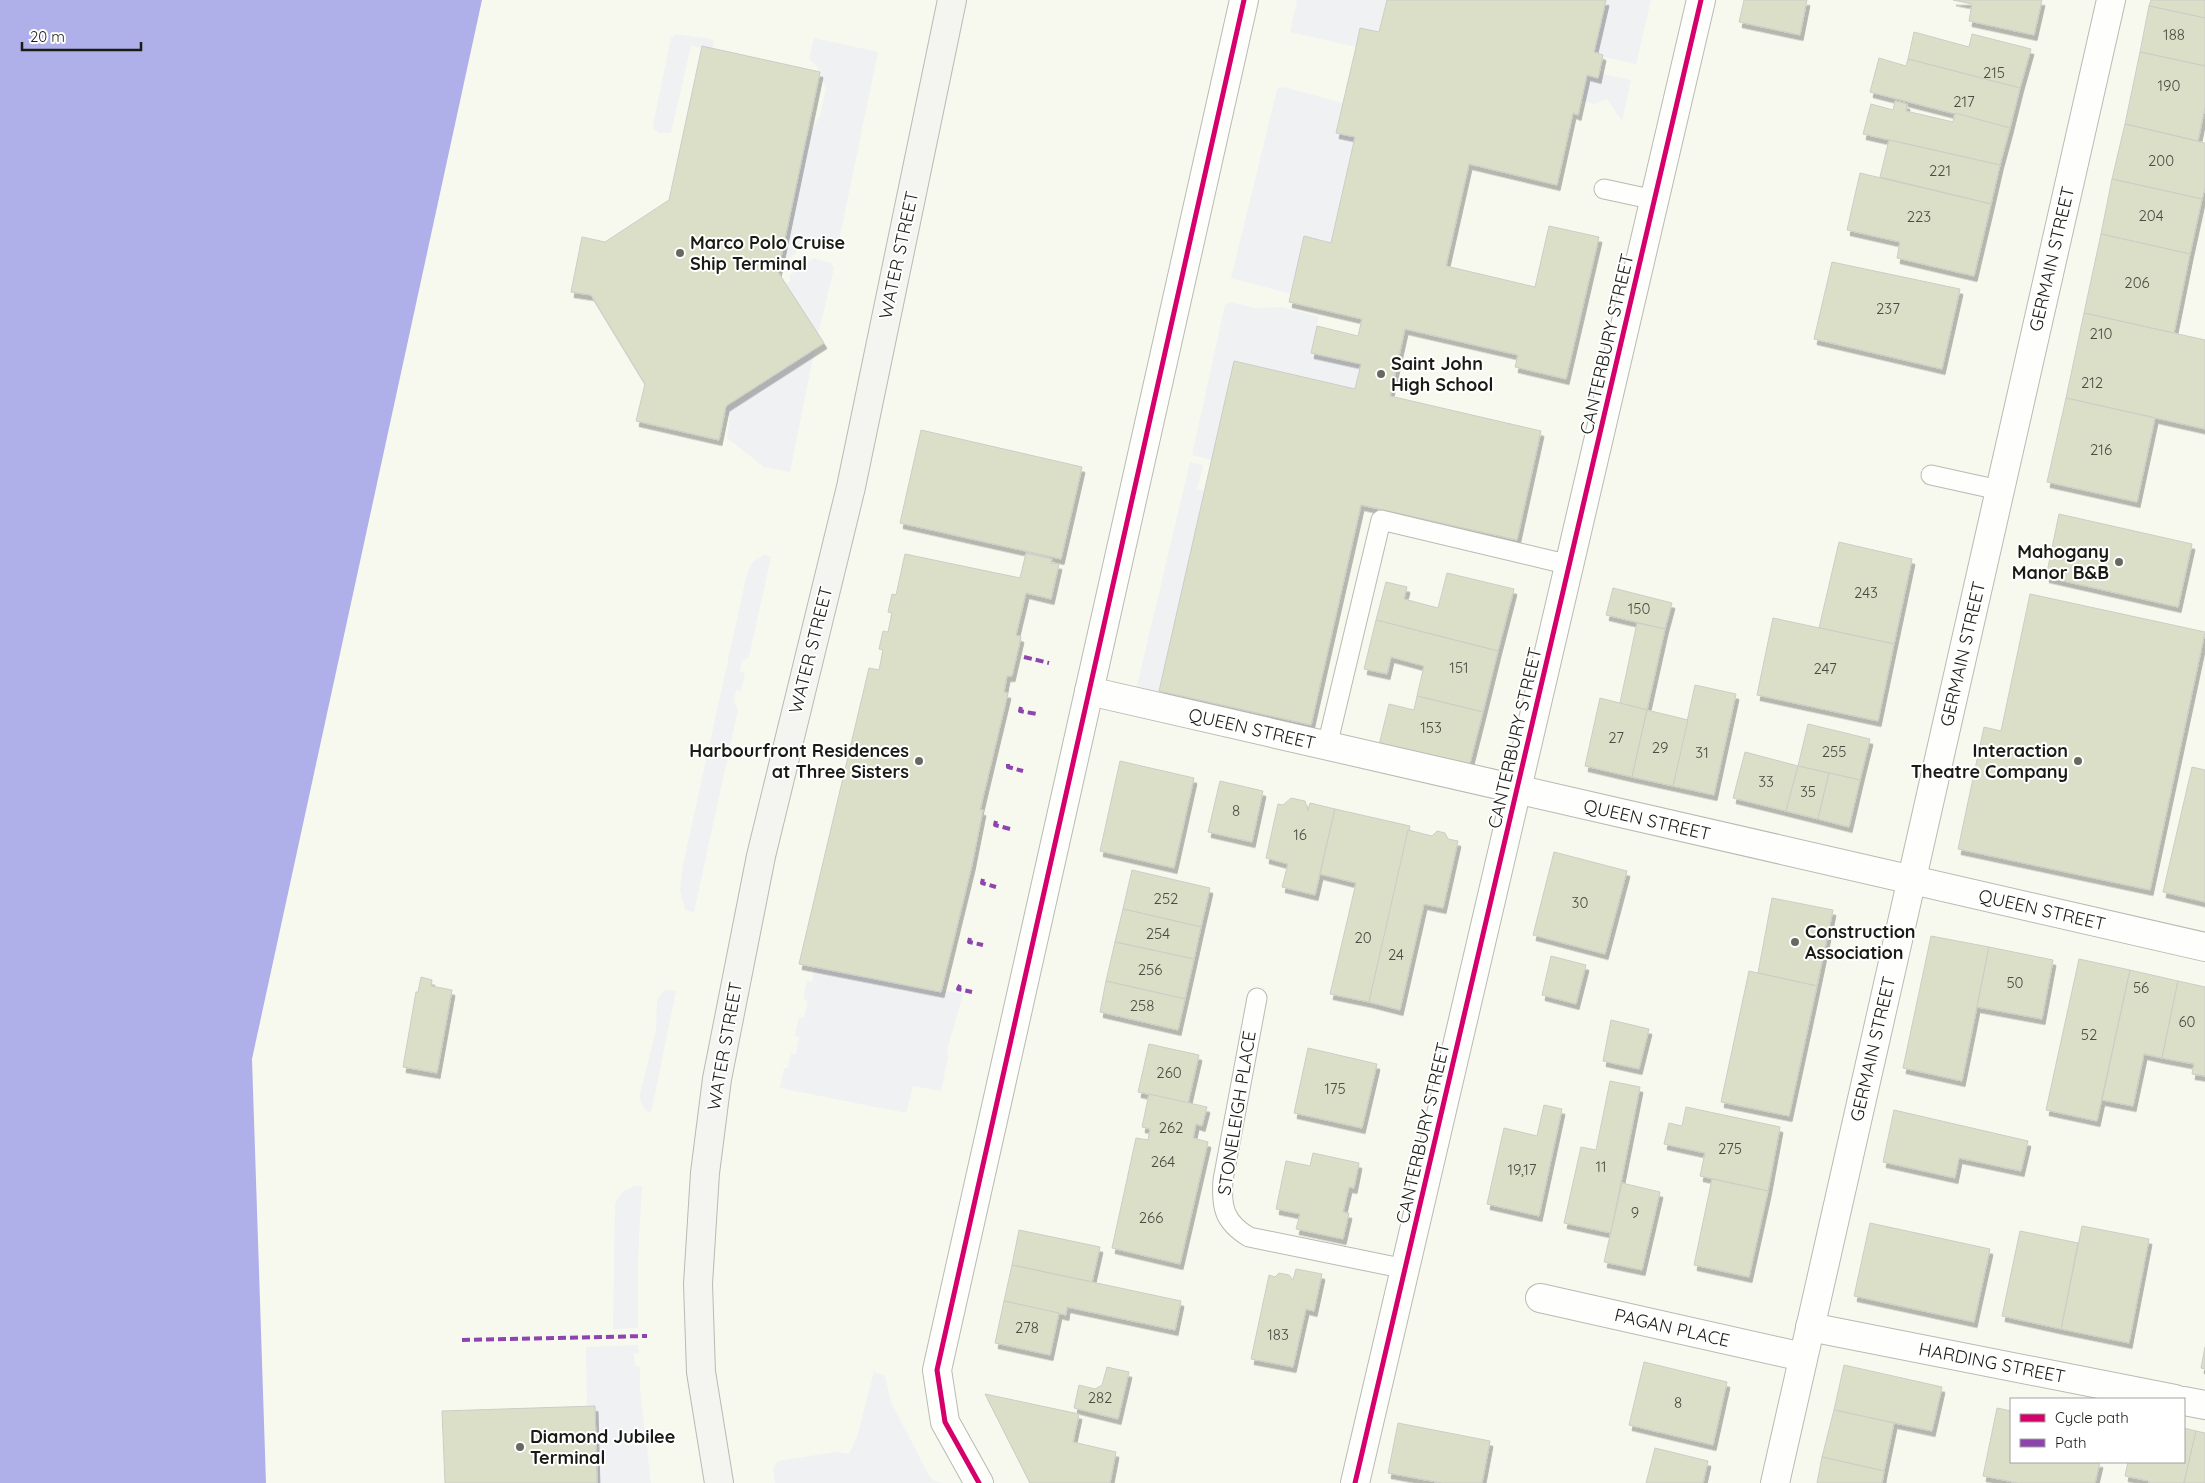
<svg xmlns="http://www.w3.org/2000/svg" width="2205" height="1483" font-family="Quicksand,sans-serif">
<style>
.green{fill:#eff1f3}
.water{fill:#afb0ea}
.building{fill:#dbdfc7;stroke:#cccdc6;filter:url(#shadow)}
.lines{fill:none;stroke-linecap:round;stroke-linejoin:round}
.lane-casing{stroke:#b9bab2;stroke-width:21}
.street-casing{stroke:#b9bab2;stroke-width:30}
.secondary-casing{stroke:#b9bab2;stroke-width:30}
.lane{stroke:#fefefd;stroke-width:19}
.street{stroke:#fefefd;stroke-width:28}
.secondary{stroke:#f4f4f1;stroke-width:28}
.quiet{stroke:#8e44ad;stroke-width:4;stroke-dasharray:8 4;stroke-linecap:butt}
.cycleway-casing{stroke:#fff;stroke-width:8}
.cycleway{stroke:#d6006c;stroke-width:5}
.poi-dot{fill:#676961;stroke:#fff;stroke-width:2}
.labels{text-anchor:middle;stroke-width:4;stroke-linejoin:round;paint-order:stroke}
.number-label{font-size:15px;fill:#4a4c42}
.poi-label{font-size:18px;font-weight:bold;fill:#1a1b15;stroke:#fff;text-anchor:start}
.street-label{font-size:18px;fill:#1a1b15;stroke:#fff}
</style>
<defs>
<filter id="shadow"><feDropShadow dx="3" dy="5.5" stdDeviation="0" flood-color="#0004"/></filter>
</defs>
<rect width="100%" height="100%" fill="#f7f9ef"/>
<g class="green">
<path d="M1297,0H1387L1379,32L1361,28L1356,47L1290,32Z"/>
<path d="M1606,0H1651L1636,64L1603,57V55L1594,52Z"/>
<path d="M675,34L711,39L714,42L712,49L691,46L671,133H660L653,128V125L671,38Z"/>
<path d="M814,38L878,52L838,246L835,247C804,241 804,248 780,264L805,142L820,116L826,88L816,65L809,59Z"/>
<path d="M1599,73L1631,80L1622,121L1607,99L1594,104L1582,100L1587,75L1598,78Z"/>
<path d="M1283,87L1343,103L1355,137L1331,243L1304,237L1291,294L1231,278L1276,94L1278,88Z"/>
<path d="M814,258L831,263L834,268L818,334L786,284L791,280L789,276Z"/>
<path d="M1231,302L1255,308L1283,307L1319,317L1311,352L1361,364L1355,389L1212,460L1192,455L1225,305Z"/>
<path d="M815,348L790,472L764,467L727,438L730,416L725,414L726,406Z"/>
<path d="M1190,462L1203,465L1197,489L1205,491L1159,691L1311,725L1320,730L1314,734L1135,694Z"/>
<path d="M765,555L771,557L749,657L742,661L740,672L745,673L741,691L736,690L734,701L738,710L694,912L685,910L680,890L683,865L746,578C749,567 753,558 765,555Z"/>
<path d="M815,967L940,992L941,990L963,994L947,1050L948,1057L941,1091L913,1086L906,1113L780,1088L784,1068H788L791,1054H796L799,1037L795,1036L799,1017L804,1018L808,1001L803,999L807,981H812Z"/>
<path d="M669,990L676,991L651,1113C643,1109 640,1103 640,1094L656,1030L657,1000L663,991Z"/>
<path d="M635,1186H642L638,1258V1328L613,1329L615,1203L623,1191Z"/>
<path d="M638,1345L639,1354L634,1353L635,1366L640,1367V1390L651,1483H597L595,1406H587L586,1347Z"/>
<path d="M874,1372L885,1376L891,1402L927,1472L932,1480L943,1483H775L773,1469L778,1461L836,1452L849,1454L857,1437Z"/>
</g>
<path class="water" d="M0,0H482L252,1059L266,1483H0Z"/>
<g class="building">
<path d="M1387,0H1606L1594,52L1603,55L1598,78L1587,75L1578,115L1573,113L1557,185L1469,164L1446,266L1535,287L1549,226L1599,237L1566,379L1515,367L1518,355L1405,329L1390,396L1541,431L1517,540L1361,505L1311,725L1159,691L1234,361L1355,389L1361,364L1311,353L1317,326L1358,336L1362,319L1289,302L1304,236L1331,243L1355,137L1336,133L1356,47L1360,28L1379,32Z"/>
<path d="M1744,0H1807L1800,35L1739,22Z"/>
<path d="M1953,0H2042L2034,35L1969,21L1972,4Z"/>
<path d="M2151,0H2205V18L2149,6Z"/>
<path d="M2149,6L2205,18V66L2140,52Z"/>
<path d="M1914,32L1969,47L1972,34L2031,49L2020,88L1908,59Z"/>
<path d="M702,46L820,72L778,272L824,343L726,406L719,440L636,421L645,384L591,295L571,292L582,237L605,242L669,200Z"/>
<path d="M2140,52L2205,66V107L2198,141L2125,124Z"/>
<path d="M1879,58L1906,66L1908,59L2020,88L2010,128L1870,92Z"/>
<path d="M1895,101L1907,104L1906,111L1953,122L1955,113L2010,128L2000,165L1863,134L1871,104L1893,110Z"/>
<path d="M2125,124L2205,143V188L2202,199L2112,179Z"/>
<path d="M1889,140L2000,165L1991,204L1880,177Z"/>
<path d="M1860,173L1991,204L1974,276L1897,258L1900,242L1847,230Z"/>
<path d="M2112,179L2202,199L2190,254L2101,234Z"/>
<path d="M2101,234L2190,254L2174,333L2084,313Z"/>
<path d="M1832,262L1960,289L1942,369L1814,339Z"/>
<path d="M2084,313L2205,340V429L2066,398Z"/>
<path d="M2066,398L2155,418L2137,502L2047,482Z"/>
<path d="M921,430L1082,467L1061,559L900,523Z"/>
<path d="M2059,514L2192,544L2178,607L2046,577Z"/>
<path d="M1839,542L1912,559L1894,644L1819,628Z"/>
<path d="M1026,553L1052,559L1051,563L1059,564L1051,599L1026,593L1016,635L1021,637L1012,676H1007L1004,692L1008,693L980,810H983L972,865L941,992L799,964L869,668L879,670L883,650L879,649L883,631L888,632L892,613L888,612L892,594L896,595L905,554L1020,578Z"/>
<path d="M1447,573L1514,589L1498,651L1376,620L1386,582L1407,587L1404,599L1438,608Z"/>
<path d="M1613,588L1672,603L1665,629L1606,615Z"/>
<path d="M2030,594L2205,632L2150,890L1958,849L1984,727L2001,731Z"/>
<path d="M1773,618L1894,644L1878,721L1757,695Z"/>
<path d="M1376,620L1498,651L1483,712L1417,696L1424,666L1391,657L1387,674L1364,669Z"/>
<path d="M1637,623L1665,629L1647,710L1620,703Z"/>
<path d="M1695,685L1736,694L1714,795L1673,786Z"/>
<path d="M1417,696L1483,712L1469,767L1379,745L1389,704L1414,710Z"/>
<path d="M1600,698L1647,710L1632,777L1585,766Z"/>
<path d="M1647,710L1688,720L1673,786L1632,777Z"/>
<path d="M1808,724L1870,739L1860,780L1798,766Z"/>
<path d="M1745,752L1798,766L1786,811L1733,798Z"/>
<path d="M1120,761L1194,778L1174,868L1100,851Z"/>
<path d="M1798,766L1829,773L1818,819L1786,811Z"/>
<path d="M2192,767L2205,770V902L2163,892Z"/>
<path d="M1829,773L1860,780L1849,827L1818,819Z"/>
<path d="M1220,781L1263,791L1252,842L1208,832Z"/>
<path d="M1291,798L1305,801L1308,811L1310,803L1335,809L1315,895L1282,887L1288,864L1266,858L1278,804L1283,805Z"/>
<path d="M1335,809L1410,826L1369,1002L1330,994L1356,883L1320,874Z"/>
<path d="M1408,830L1432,836L1437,831L1445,833L1448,839L1458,841L1443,908L1424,904L1400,1010L1369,1002Z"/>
<path d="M1554,852L1627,871L1605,954L1533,935Z"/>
<path d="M1132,870L1210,888L1201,927L1123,909Z"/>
<path d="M1772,898L1833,910L1817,986L1758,973Z"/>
<path d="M1123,909L1201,927L1194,959L1115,942Z"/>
<path d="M1931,936L1989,947L1962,1081L1903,1068Z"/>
<path d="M1115,942L1194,959L1185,999L1106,981Z"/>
<path d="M1989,947L2053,960L2042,1019L1977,1007Z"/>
<path d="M1551,956L1586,965L1576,1004L1542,995Z"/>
<path d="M2079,959L2130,970L2097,1121L2046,1110Z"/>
<path d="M2130,970L2178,981L2162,1058L2144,1054L2133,1106L2102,1100Z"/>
<path d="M1749,971L1817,986L1789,1116L1721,1102Z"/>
<path d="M421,977L432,980L431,986L452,990L437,1073L403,1067L416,992H418Z"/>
<path d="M1106,981L1185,999L1178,1030L1100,1012Z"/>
<path d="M2178,981L2205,987V1076L2192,1074L2194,1064L2162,1058Z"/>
<path d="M1611,1020L1649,1029L1639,1069L1603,1061Z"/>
<path d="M1149,1044L1199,1055L1188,1103L1138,1092Z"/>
<path d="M1308,1048L1377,1064L1362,1128L1294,1113Z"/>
<path d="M1610,1081L1640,1087L1611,1233L1564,1223L1581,1147L1596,1150Z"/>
<path d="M1149,1094L1207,1107L1202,1126L1196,1124L1193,1138L1208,1142L1180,1264L1112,1248L1136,1138L1148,1140L1150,1129L1142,1127Z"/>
<path d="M1544,1105L1562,1109L1539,1216L1487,1204L1504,1128L1537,1136Z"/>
<path d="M1686,1107L1780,1127L1768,1191L1700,1176L1705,1153L1664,1144L1669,1123L1682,1126Z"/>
<path d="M1894,1110L2028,1141L2021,1171L1959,1158L1955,1178L1883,1162Z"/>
<path d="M1313,1153L1359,1163L1354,1188L1349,1187L1343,1212L1349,1213L1343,1239L1296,1229L1300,1214L1276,1209L1286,1161L1310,1166Z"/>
<path d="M1712,1179L1768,1191L1749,1277L1694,1265Z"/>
<path d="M1622,1183L1660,1192L1642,1270L1604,1262Z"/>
<path d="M1870,1223L1990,1249L1974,1322L1854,1296Z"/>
<path d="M2082,1226L2149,1239L2129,1343L2061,1329Z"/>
<path d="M1019,1230L1100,1247L1092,1282L1012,1265Z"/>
<path d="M2020,1231L2078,1243L2061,1329L2002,1316Z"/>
<path d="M1012,1265L1181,1301L1175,1330L1067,1307L1066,1315L1004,1301Z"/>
<path d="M1296,1269L1322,1274L1314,1311L1306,1309L1293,1367L1251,1359L1269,1275L1275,1277L1279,1273L1289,1275L1293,1280Z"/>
<path d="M1004,1301L1059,1313L1050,1355L995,1343Z"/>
<path d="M2205,1347V1369L2201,1368Z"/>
<path d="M1644,1362L1727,1382L1713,1445L1629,1425Z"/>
<path d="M1844,1365L1942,1387L1932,1431L1834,1410Z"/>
<path d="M1107,1367L1129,1372L1118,1419L1074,1408L1079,1385L1095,1389L1102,1385Z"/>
<path d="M985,1394L1079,1414L1073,1442L1116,1452L1110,1483H1030Z"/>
<path d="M595,1406L597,1483H445L442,1411Z"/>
<path d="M1997,1408L2011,1411V1462H2100L2095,1483H2018L1983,1476Z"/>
<path d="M1834,1410L1894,1423L1884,1471L1822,1457Z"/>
<path d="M1398,1423L1490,1441L1482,1483H1442L1388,1473Z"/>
<path d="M2184,1428L2196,1431L2184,1483H2149V1481L2125,1476L2128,1462H2184Z"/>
<path d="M2196,1431L2205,1433V1483H2184Z"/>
<path d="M1655,1448L1708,1461L1703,1483H1646Z"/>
<path d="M1822,1457L1884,1471L1882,1483H1817Z"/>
</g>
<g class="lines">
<defs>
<g id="lane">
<path d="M1604,189L1655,200"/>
<path d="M1931,475L1999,490"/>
<path d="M1327,746L1381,520L1570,565"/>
<path d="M1257,998L1223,1180C1221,1207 1224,1222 1249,1237L1406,1269"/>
</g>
<g id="street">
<path d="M1089,691L2205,947"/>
<path d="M1540,1298L1803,1357"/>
<path d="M1810,1327L2175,1399"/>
<path d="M2184,1401L2205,1405"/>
<path d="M979,1483L945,1422L937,1370L1244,0"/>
<path d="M1355,1483L1701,0"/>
<path d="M1775,1483L2111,0"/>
</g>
<path id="secondary" d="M719,1483L701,1372L698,1284L705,1173L717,1079L761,856L851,487L952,0"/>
</defs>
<use href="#lane" class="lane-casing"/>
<use href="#street" class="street-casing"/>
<use href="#secondary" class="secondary-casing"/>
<use href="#lane" class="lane"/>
<use href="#street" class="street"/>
<use href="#secondary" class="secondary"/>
<g class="quiet">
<path d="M1024,657L1049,663"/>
<path d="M1021,707L1020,711L1037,714"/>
<path d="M1008,764V767L1023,771"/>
<path d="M996,821L995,825L1010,829"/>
<path d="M983,879L982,883L996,887"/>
<path d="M970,938L969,942L983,945"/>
<path d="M960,985L958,989L972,992"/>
<path d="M462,1340L647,1336"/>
</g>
<defs>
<g id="cycleway">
<path d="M979,1483L945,1422L937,1370L1244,0"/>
<path d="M1355,1483L1701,0"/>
</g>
</defs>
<use href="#cycleway" class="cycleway-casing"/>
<use href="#cycleway" class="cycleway"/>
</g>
<g class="poi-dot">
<circle cx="680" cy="253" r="5"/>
<circle cx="1381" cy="374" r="5"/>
<circle cx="2119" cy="562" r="5"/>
<circle cx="919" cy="761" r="5"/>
<circle cx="2078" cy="761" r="5"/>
<circle cx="1795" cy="942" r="5"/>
<circle cx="520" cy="1447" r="5"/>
</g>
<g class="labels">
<g class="number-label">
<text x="2174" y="40">188</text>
<text x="1994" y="78">215</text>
<text x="2169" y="91">190</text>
<text x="1964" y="107">217</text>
<text x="2161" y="166">200</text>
<text x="1940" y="176">221</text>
<text x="2151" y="221">204</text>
<text x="1919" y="222">223</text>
<text x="2137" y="288">206</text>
<text x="1888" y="314">237</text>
<text x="2101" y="339">210</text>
<text x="2092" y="388">212</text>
<text x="2101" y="455">216</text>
<text x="1866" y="598">243</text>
<text x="1639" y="614">150</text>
<text x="1459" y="673">151</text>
<text x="1825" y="674">247</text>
<text x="1431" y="733">153</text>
<text x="1616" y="743">27</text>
<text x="1660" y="753">29</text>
<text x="1834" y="757">255</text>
<text x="1702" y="758">31</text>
<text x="1766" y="787">33</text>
<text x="1808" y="797">35</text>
<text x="1236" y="816">8</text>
<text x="1300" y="840">16</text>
<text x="1166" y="904">252</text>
<text x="1580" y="908">30</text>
<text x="1158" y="939">254</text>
<text x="1363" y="943">20</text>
<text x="1396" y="960">24</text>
<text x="1150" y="975">256</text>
<text x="2015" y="988">50</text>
<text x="2141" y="993">56</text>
<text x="1142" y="1011">258</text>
<text x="2187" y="1027">60</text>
<text x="2089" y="1040">52</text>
<text x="1169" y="1078">260</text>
<text x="1335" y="1094">175</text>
<text x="1171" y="1133">262</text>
<text x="1730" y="1154">275</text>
<text x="1163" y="1167">264</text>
<text x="1601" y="1172">11</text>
<text x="1522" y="1175">19,17</text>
<text x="1635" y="1218">9</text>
<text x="1151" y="1223">266</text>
<text x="1027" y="1333">278</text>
<text x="1278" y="1340">183</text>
<text x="1100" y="1403">282</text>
<text x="1678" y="1408">8</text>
</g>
<g class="poi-label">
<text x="690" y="249">Marco Polo Cruise<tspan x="690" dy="21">Ship Terminal</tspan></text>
<text x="1391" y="370">Saint John<tspan x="1391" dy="21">High School</tspan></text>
<text x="2109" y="558" text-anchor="end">Mahogany<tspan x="2109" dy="21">Manor B&amp;B</tspan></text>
<text x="909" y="757" text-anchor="end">Harbourfront Residences<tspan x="909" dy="21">at Three Sisters</tspan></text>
<text x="2068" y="757" text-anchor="end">Interaction<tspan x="2068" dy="21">Theatre Company</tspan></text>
<text x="1805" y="938">Construction<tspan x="1805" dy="21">Association</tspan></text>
<text x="530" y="1443">Diamond Jubilee<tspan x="530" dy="21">Terminal</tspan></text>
</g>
<g class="street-label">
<text transform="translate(899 255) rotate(-78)" y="6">WATER STREET</text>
<text transform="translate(2052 259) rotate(-77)" y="6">GERMAIN STREET</text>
<text transform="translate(1607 344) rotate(-77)" y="6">CANTERBURY STREET</text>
<text transform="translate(811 650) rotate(-76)" y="6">WATER STREET</text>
<text transform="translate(1963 654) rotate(-77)" y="6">GERMAIN STREET</text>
<text transform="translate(1252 729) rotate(13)" y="6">QUEEN STREET</text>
<text transform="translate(1515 738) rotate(-77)" y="6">CANTERBURY STREET</text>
<text transform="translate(1647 820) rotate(13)" y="6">QUEEN STREET</text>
<text transform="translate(2042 910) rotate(13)" y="6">QUEEN STREET</text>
<text transform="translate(725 1046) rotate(-80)" y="6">WATER STREET</text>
<text transform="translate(1873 1049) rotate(-77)" y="6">GERMAIN STREET</text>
<text transform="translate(1237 1113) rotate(-81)" y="6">STONELEIGH PLACE</text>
<text transform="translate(1423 1133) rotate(-77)" y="6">CANTERBURY STREET</text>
<text transform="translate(1672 1328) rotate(13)" y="6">PAGAN PLACE</text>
<text transform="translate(1992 1363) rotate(11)" y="6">HARDING STREET</text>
</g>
</g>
<rect x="2010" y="1398" width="175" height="65" fill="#ffffff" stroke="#a3a4a1"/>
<rect x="2020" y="1414" width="25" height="8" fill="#d6006c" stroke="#a3a4a1"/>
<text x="2055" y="1423" font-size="15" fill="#1a1b15">Cycle path</text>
<rect x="2020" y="1439" width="25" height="8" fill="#8e44ad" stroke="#a3a4a1"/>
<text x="2055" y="1448" font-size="15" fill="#1a1b15">Path</text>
<path d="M22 42v8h119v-8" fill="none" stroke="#1a1b15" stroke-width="2.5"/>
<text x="30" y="42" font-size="15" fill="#1a1b15" stroke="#ffffff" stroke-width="4" paint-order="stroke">20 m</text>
</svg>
